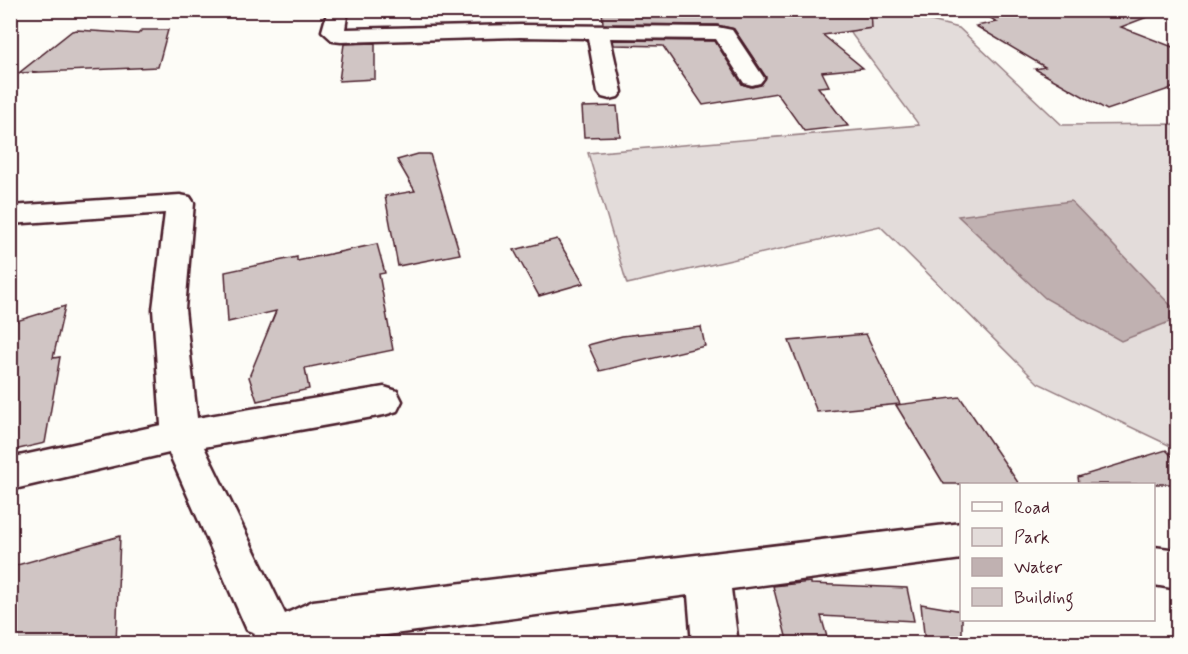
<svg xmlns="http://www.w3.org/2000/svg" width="1188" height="654" font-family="Mynerve,sans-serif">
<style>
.green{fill:#e3dcda;stroke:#967e82;stroke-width:1.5}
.water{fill:#c0b1b1;stroke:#91777b;stroke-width:1.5}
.building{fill:#d0c5c4;stroke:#4a1f2b;stroke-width:1.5}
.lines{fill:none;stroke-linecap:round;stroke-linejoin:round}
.minor-casing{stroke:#4a1f2b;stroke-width:5}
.minor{fill:#fdfcf7;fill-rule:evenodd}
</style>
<rect width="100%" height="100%" fill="#fdfcf7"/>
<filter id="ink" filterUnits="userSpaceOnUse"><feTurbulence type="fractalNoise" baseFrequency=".0167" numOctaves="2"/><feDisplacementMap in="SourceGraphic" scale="12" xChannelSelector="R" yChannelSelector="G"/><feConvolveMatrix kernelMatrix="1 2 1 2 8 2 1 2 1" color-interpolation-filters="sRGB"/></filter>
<g filter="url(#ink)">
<path class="green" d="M830,11H892L959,28L1062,125L1177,124V449L1038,383L880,226L627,284L588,153L919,125L839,17Z"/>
<path class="water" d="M1071,201L1177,312V319L1121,341L1045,298L958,216Z"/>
<g class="building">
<path d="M602,10H871L872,28L823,35L863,68L822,72L829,86L818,87L848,126L804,131L777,93L703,105L663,46L614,45L613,40L715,41L742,84L751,87L761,85L766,77L734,29L717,25L603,24Z"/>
<path d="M978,10H1154L1155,14L1121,27L1178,49V86L1107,110L1035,69L1045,67L976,26L997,22Z"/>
<path d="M77,30L138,34L142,30H168L158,67L19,73L72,31Z"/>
<path d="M375,43V79L339,81L344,44Z"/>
<path d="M617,106L620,136L584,137L582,107Z"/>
<path d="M418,154H430L460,254L398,266L385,196L415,191L397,160Z"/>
<path d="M557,239L584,283L539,296L514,250Z"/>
<path d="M377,244L385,273L379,274L393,350L305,368L309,389L257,401L249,377L276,311L228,322L225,272L297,257V261Z"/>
<path d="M65,306L53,358L60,357L45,443L10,451V323Z"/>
<path d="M701,327L705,346L600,371L588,345L622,336Z"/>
<path d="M866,334L900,404L817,412L789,341Z"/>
<path d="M960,397L1019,484H944L896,405Z"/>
<path d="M1166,450L1178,462V484H1079L1078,477Z"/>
<path d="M120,536L116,644H10V567Z"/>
<path d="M811,582V584L907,588L914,621L821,616L829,644H788L773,586Z"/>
<path d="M921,604L962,611V644H925Z"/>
</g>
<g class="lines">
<defs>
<g id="minor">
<path d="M328,10H348L345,29L520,25L717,27L732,30L764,78L760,83L752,85L744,83L716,39L610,38L622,92L618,97L610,99L602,97L598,92L588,38L520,37L341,42L333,41L322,31Z"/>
<path d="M180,195L190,197L194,203L185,309L197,418L384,387L397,391L402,401L397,411L384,415L204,447L285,614L313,601L962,523V559L731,589L738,644H692L688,595L318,644H250L255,633L247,630L169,453L10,490V458L161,425L153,309L165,213L10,224V206Z"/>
<path d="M1154,547L1178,550V589L1154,585Z"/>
</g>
</defs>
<use href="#minor" class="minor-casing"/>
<use href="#minor" class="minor"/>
</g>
</g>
<rect width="1188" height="654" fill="none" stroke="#fdfcf7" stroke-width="36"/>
<rect x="18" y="18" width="1152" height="618" fill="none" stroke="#4a1f2b" stroke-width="2" filter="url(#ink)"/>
<rect x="960" y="483" width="195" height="138" fill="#fdfcf7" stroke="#b5a4a5" stroke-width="1.5"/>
<rect x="972" y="502" width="30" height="9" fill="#fdfcf7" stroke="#b5a4a5" stroke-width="1.5"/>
<text x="1014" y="513" font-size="18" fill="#4a1f2b">Road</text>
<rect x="972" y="528" width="30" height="18" fill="#e3dcda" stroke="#b5a4a5" stroke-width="1.5"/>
<text x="1014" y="543" font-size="18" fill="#4a1f2b">Park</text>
<rect x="972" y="558" width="30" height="18" fill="#c0b1b1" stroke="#b5a4a5" stroke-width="1.5"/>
<text x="1014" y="573" font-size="18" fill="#4a1f2b">Water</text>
<rect x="972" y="588" width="30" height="18" fill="#d0c5c4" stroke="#b5a4a5" stroke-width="1.5"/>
<text x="1014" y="603" font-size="18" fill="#4a1f2b">Building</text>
</svg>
